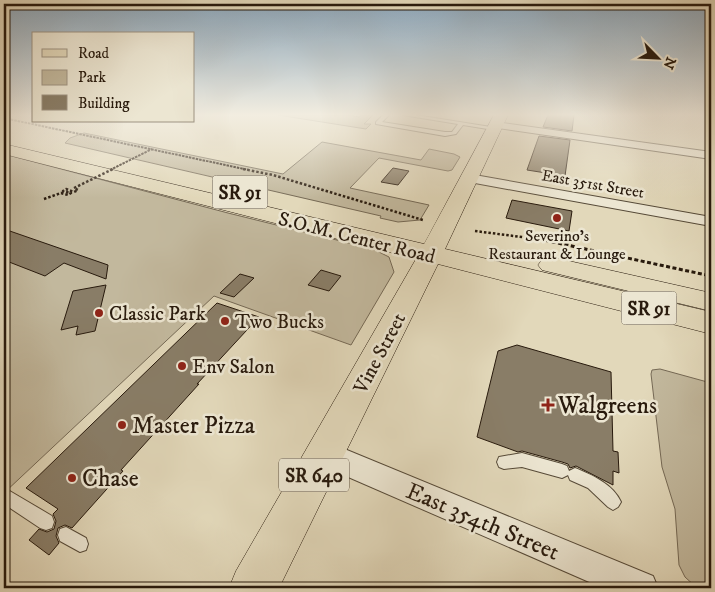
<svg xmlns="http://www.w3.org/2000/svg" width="715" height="592" font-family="'IM FELL DW Pica',serif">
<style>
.green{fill:#c2b89d;stroke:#756955}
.building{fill:#897d67;stroke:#281a0d}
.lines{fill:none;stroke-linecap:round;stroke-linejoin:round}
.lane-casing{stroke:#564a38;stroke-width:2}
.street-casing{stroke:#564a38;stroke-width:2}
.primary-casing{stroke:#281a0d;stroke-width:1}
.path-far2{stroke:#281a0d;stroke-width:2;stroke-dasharray:2.5 1;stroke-linecap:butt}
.path-far1{stroke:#281a0d;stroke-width:2.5;stroke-dasharray:2.5 2;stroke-linecap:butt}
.path{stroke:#281a0d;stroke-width:3;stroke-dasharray:4 2.5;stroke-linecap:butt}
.lane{fill:#ece6d2;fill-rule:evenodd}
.street{fill:#ece6d2;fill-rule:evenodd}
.primary{fill:#e2d8ba;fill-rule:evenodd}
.path-bridge-far1{stroke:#281a0d;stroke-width:2;stroke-dasharray:2.5 1;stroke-linecap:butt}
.path-bridge{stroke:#281a0d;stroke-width:2.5;stroke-dasharray:2.5 2;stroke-linecap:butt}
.poi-dot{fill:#8f2418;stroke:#ece6d2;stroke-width:2}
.labels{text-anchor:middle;stroke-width:5;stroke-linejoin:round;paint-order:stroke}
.far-street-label{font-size:16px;fill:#281a0d;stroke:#ece6d2}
.far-poi-label{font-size:16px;fill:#281a0d;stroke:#ece6d2}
.shield{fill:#ece6d2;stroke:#635748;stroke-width:1}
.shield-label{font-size:19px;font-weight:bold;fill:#281a0d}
.street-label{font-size:20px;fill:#281a0d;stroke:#ece6d2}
.poi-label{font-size:20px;fill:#281a0d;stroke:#ece6d2;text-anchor:start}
.near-poi-label{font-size:24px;fill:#281a0d;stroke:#ece6d2;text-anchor:start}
.near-street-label{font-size:24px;fill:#281a0d;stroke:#ece6d2}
</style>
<rect width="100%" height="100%" fill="#e2d8ba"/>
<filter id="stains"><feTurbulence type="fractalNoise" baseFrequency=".004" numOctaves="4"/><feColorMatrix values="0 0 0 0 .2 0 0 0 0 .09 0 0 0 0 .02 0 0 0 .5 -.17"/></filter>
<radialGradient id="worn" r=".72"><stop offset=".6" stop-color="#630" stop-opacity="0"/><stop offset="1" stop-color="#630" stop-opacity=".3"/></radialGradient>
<g class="green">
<path d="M278,115H348L359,117L362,115H373L364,124H371L366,129Z"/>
<path d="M84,133L283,174L322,142L421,160L429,149L454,154L460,157L452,170L448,171L379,158L350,188L429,205L420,220L398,222L380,218L381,216L65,143L70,138Z"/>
<path d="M4,154L228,213L373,249L389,257L394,272L351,345L214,296L4,493Z"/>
<path d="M660,369L711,383V588H697L685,577L679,565L675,509L662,467L651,374L652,370Z"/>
</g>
<g class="building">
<path d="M548,115H574L572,131L543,127Z"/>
<path d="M539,136L570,140L565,176L527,170Z"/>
<path d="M393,168L409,171L398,185L381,182Z"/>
<path d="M512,200L572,211L569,231L506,218Z"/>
<path d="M4,229L108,265L106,279L64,263L45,276L4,260Z"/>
<path d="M321,270L341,276L329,291L308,285Z"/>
<path d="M240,274L254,278L234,297L220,293Z"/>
<path d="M106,285L95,331L76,335L78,326L61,330L73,291Z"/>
<path d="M217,303L259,317L197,384H199L121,470L123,471L72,528L65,525L58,528L56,536L59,543L49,555L29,540L39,529L47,532L54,529L56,521L53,514L58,509L26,488Z"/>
<path d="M517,345L611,372L613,451L618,452L619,473L613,471V485L576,466L570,468L568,464L562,462L522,451L518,452L477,437L498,351Z"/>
</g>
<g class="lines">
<defs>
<g id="lane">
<path d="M383,115H389L382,122L445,132H452L458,124L403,115H416L497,128L494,130L463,125L456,134L445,136L376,124V122Z"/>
<path d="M522,453L562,464L567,466L569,471L575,468C592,475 613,484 621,502L618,507L613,510L608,507L588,488L570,480L568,475L562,478L522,467L504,469L499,467L497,462L499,457Z"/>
<path d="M8,490L52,516L54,522L52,528L46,530L40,528L4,504V492Z"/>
<path d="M66,527L86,538L88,544L86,550L80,552L60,541L58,535L60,529Z"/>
</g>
<g id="street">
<path d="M495,122L711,152V159L491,127V123Z"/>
<path d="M469,174L711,217V226L464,181L463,178L464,175Z"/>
<path d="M325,441L653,576L658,588H603L316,463L312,454L316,445Z"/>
</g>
<g id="primary">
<path d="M494,115H508L445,249L711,312V334L438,264L279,588H229L236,571L416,259L4,154V144L424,244Z"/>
<path d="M551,257L711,293V311L542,270L538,265L542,260Z"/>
</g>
</defs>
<use href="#lane" class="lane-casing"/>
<use href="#street" class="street-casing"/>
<use href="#primary" class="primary-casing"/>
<path class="path-far2" d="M4,118L249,170"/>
<g class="path-far1">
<path d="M243,169L273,175L423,220"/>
<path d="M44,199L61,193L68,195L71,193L63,191L66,189L74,192L78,190L74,188"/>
<path d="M475,231L545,240"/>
</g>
<path class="path" d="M539,239L711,276"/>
<use href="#lane" class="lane"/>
<use href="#street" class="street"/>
<use href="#primary" class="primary"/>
<path class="path-bridge-far1" d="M110,170L152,149"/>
<path class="path-bridge" d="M74,188L113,169"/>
</g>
<linearGradient id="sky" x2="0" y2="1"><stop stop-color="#8ca8be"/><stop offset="0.58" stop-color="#f2ede0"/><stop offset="1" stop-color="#f2ede0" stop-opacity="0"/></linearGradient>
<rect width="715" height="198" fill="url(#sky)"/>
<g class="poi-dot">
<circle cx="557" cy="218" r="5"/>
<circle cx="99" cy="313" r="5"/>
<circle cx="225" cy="321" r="5"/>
<circle cx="182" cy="366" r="5"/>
<path d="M545.5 397.5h5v5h5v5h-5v5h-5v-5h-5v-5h5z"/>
<circle cx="122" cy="425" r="5"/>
<circle cx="72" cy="478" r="5"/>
</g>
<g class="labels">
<g class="far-street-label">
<text transform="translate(593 183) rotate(10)" y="6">East 351st Street</text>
</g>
<g class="far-poi-label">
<text x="557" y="241">Severino's<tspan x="557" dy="18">Restaurant &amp; Lounge</tspan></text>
</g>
<g class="shield">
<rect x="212.5" y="175.5" width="55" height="33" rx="4"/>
<rect x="621.5" y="291.5" width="55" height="33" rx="4"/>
<rect x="279" y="458.5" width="70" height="33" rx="4"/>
</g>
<g class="shield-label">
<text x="240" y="199">SR 91</text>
<text x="649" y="315">SR 91</text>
<text x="314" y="482">SR 640</text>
</g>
<g class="street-label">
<text transform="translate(357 237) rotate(14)" y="7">S.O.M. Center Road</text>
<text transform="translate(379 353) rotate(-62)" y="7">Vine Street</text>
</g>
<g class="poi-label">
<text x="109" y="320">Classic Park</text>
<text x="235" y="328">Two Bucks</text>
<text x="192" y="373">Env Salon</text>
</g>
<g class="near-poi-label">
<text x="558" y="413">Walgreens</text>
<text x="132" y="433">Master Pizza</text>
<text x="82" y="486">Chase</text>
</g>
<g class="near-street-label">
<text transform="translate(483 521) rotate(23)" y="8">East 354th Street</text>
</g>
</g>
<rect width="715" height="592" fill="none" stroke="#e2d8ba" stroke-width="20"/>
<rect x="5" y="5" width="705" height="582" fill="none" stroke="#281a0d" stroke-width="2.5"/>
<rect x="10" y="10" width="695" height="572" fill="none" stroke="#281a0d"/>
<rect x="32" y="32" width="162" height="90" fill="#ece6d2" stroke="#9e9483"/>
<rect x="42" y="49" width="25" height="8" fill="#e2d8ba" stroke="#9e9483"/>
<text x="78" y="58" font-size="15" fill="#281a0d">Road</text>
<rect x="42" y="70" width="25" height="15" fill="#c2b89d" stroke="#9e9483"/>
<text x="78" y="82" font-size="15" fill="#281a0d">Park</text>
<rect x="42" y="95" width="25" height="15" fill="#897d67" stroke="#9e9483"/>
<text x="78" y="108" font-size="15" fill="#281a0d">Building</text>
<g transform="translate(658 58) rotate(114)" stroke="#ece6d2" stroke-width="4" paint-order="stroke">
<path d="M0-4L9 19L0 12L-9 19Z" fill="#281a0d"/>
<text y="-8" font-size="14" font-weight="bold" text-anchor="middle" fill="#281a0d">N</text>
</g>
<rect width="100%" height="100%" filter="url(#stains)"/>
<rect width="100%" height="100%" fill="url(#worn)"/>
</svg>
